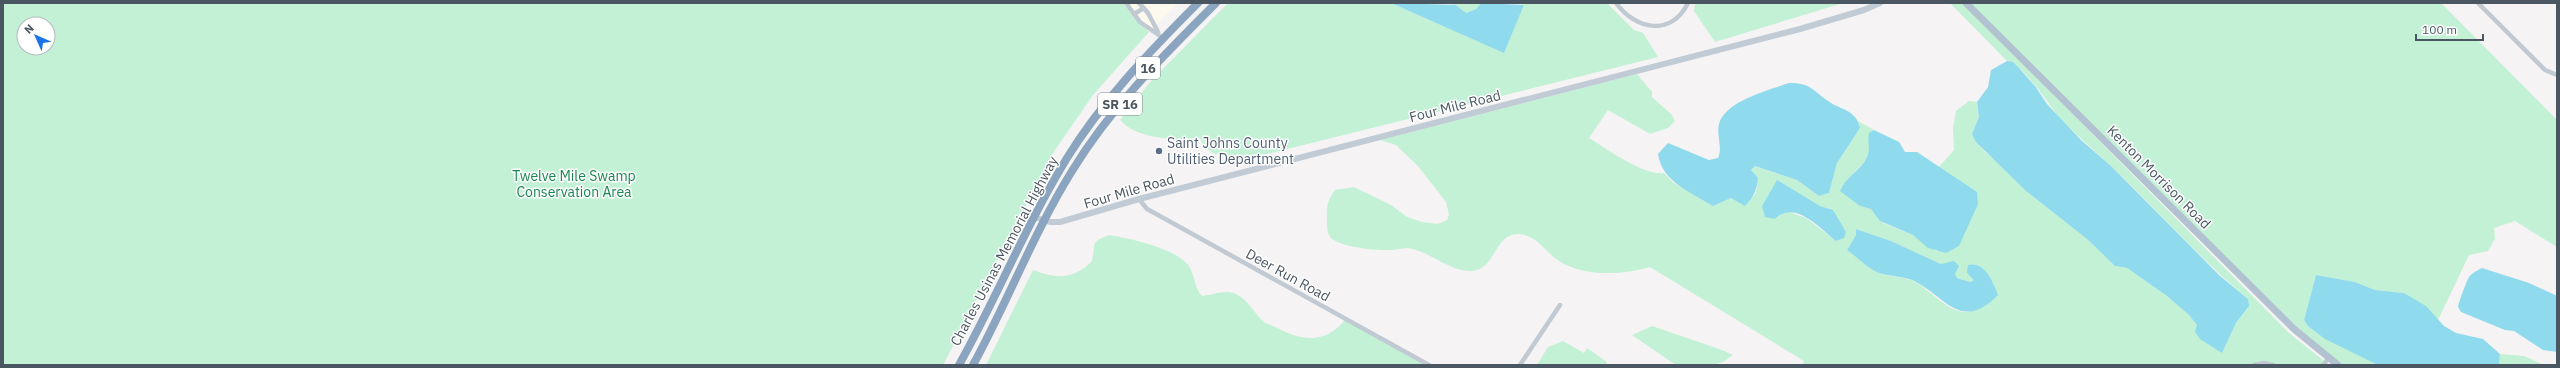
<svg xmlns="http://www.w3.org/2000/svg" width="2560" height="368" font-family="'IBM Plex Sans',sans-serif">
<style>
.commercial{fill:#fdf9ef}
.green{fill:#c3f1d5;fill-rule:evenodd}
.water{fill:#90daee}
.lines{fill:none;stroke-linecap:round;stroke-linejoin:round}
.street{stroke:#c1cad2;stroke-width:4.5}
.secondary{stroke:#c1cbd6;stroke-width:6}
.primary{stroke:#b3c2d1;stroke-width:7}
.highway{stroke:#8ba5c1;stroke-width:8}
.service-dot{fill:#5c6f8a;stroke:#fff;stroke-width:1.5}
.labels{text-anchor:middle;stroke-width:3;stroke-linejoin:round;paint-order:stroke}
.shield{fill:#fff;stroke:#808990;stroke-width:1}
.shield-label{font-size:13px;font-weight:bold;fill:#4a5661}
.street-label{font-size:14px;fill:#4a5661;stroke:#fff}
.service-label{font-size:14px;fill:#4e5e75;stroke:#fff;text-anchor:start}
.park-label{font-size:14px;fill:#17864f;stroke:#fff}
</style>
<rect width="100%" height="100%" fill="#f5f3f3"/>
<path class="commercial" d="M1123,3H1178L1149,32L1133,16Z"/>
<g class="green">
<path d="M3,3H1123L1133,16L1149,32L1093,95L1055,150L943,365H3ZM24,24H48V48H24Z"/>
<path d="M1228,3H1391L1504,52L1524,5L1520,3H1607L1634,30L1643,33L1658,57L1231,163L1225,153L1215,154L1204,147L1200,138C1176,141 1137,139 1120,120L1150,82Z"/>
<path d="M1439,3H1481L1476,9L1466,13L1456,5Z"/>
<path d="M1695,3H1843L1715,42L1694,11Z"/>
<path d="M1950,3H1963L2289,333L2329,365H1803L1804,361L1650,267C1623,275 1584,277 1559,261C1545,252 1537,235 1519,234C1496,233 1496,264 1477,270C1454,276 1431,251 1408,248C1403,248 1396,250 1390,250C1378,251 1340,247 1331,238C1327,233 1327,228 1327,221C1326,208 1327,201 1335,190L1354,187L1391,205L1407,217L1422,222L1438,224L1447,220L1449,214L1446,202L1417,165L1396,145L1380,140L1637,74L1652,92V97L1672,115L1675,121L1668,128L1650,134L1608,110L1589,138C1607,149 1644,176 1664,173L1673,182L1713,206L1731,198L1749,202L1756,192L1758,179L1751,170L1755,166L1797,180L1819,196L1829,193L1837,163L1860,128L1858,121L1874,130L1870,133C1868,140 1871,145 1869,152C1865,167 1849,175 1841,188L1860,206L1871,209L1883,223L1913,235L1936,251L1959,246L1977,192L1938,168L1954,150L1953,128L1956,111L1969,101L1977,102L1979,117L1972,134L1985,152L2004,167L2026,191L2087,239L2115,266L2127,268L2167,296L2189,315L2222,353L2236,323L2247,309L2248,299C2199,258 2157,210 2111,166C2094,150 2076,135 2060,118C2048,104 2023,64 2007,61ZM1777,181L1820,206L1833,210L1836,241L1806,218L1786,211L1775,219L1762,206ZM1856,229L1891,241L1941,264L1957,278L1970,282L1974,280L1968,265C1979,262 1987,275 1994,284L1990,302C1982,306 1973,313 1964,312C1946,310 1932,292 1917,283C1906,276 1892,278 1879,273C1868,268 1857,257 1847,250L1856,235Z"/>
<path d="M1969,3H2441L2557,120V247L2515,221L2494,228L2495,239L2488,251L2469,255L2438,320L2404,293L2375,290L2355,282L2316,275L2304,320L2344,347L2378,365H2343L2318,348Z"/>
<path d="M1110,235C1131,239 1175,248 1188,265C1196,275 1193,287 1202,296C1213,295 1225,289 1236,294C1249,300 1255,315 1264,322C1267,324 1272,325 1275,327C1301,341 1327,345 1346,318L1429,365H986L1033,270C1057,279 1073,280 1092,261C1096,242 1090,242 1110,235Z"/>
<path d="M1652,326L1722,350L1733,355L1723,362L1712,365H1676L1632,335Z"/>
<path d="M1563,341L1584,353L1587,348L1607,362L1606,365H1537L1548,347Z"/>
<path d="M2500,354L2524,356L2544,365H2499Z"/>
</g>
<g class="water">
<path d="M1391,3L1456,5L1466,13L1476,9L1481,3L1524,5L1504,53Z"/>
<path d="M2007,61L2013,62L2019,68L2035,86L2047,104L2081,140L2111,166L2219,275L2248,299L2249,306L2236,323L2222,353L2200,339L2195,332L2197,325L2189,315L2167,296L2127,268L2115,266L2087,239L2026,191L1976,142L1972,134L1979,117L1977,102L1988,87L1991,70Z"/>
<path d="M1789,83C1811,83 1812,90 1828,101C1840,110 1856,109 1860,128L1837,163L1829,193L1819,196L1797,180L1755,166L1751,170L1758,178C1757,190 1753,198 1745,206L1731,198L1713,206C1691,192 1662,182 1658,154L1668,143L1709,160L1718,158C1723,148 1716,135 1719,124C1725,101 1769,90 1789,83Z"/>
<path d="M1874,130L1899,142L1905,152H1917L1977,192L1978,204L1959,246L1946,253L1928,248L1913,235L1880,221L1871,209L1860,206L1840,191C1845,177 1861,171 1867,157C1871,149 1867,141 1869,133Z"/>
<path d="M1777,180L1820,206L1833,210L1846,232L1844,238L1836,241C1820,228 1794,199 1775,219L1765,217L1762,206Z"/>
<path d="M1856,229L1891,241L1941,264L1954,261L1959,266L1955,274L1957,278L1970,282L1974,280L1967,273L1968,265C1985,261 1993,282 1998,295C1960,334 1944,294 1912,280C1905,277 1888,276 1879,273C1867,268 1857,257 1847,250L1856,235Z"/>
<path d="M2482,268L2529,283L2557,296V352L2543,350L2514,331L2505,330L2461,312L2458,307C2458,304 2467,280 2469,277C2472,273 2478,270 2482,268Z"/>
<path d="M2316,275L2355,282L2375,290L2404,293L2426,306L2444,326L2456,333L2483,339L2500,354L2499,365H2378L2325,339L2308,326L2304,320Z"/>
</g>
<g class="lines">
<g class="street">
<path d="M1126,3L1140,22L1163,38"/>
<path d="M1139,3L1148,13L1158,32"/>
<path d="M1616,3C1636,30 1671,37 1688,3"/>
<path d="M2478,3L2545,70L2557,75"/>
<path d="M1134,14L1144,8"/>
<path d="M1139,199L1147,209L1158,215L1429,365"/>
<path d="M1520,365L1560,305"/>
<path d="M2254,365L2264,363L2273,365"/>
<path d="M2323,365L2328,359"/>
</g>
<path class="secondary" d="M1034,217L1050,222H1060L1139,199L1800,29L1864,10L1880,3"/>
<path class="primary" d="M1966,3L2294,329L2338,365"/>
<g class="highway">
<path d="M959,365C997,297 1026,225 1067,158C1103,100 1150,51 1198,3"/>
<path d="M973,365C1008,301 1034,232 1072,171C1111,107 1163,56 1216,3"/>
</g>
</g>
<circle class="service-dot" cx="1159" cy="151" r="4"/>
<g class="labels">
<g class="shield">
<rect x="1136" y="57" width="24" height="22" rx="3"/>
<rect x="1098" y="93" width="44" height="22" rx="3"/>
</g>
<g class="shield-label">
<text x="1148" y="73">16</text>
<text x="1120" y="109">SR 16</text>
</g>
<g class="street-label">
<text transform="translate(1455 106) rotate(-14)" y="5">Four Mile Road</text>
<text transform="translate(2159 177) rotate(45)" y="5">Kenton Morrison Road</text>
<text transform="translate(1129 191) rotate(-16)" y="5">Four Mile Road</text>
<text transform="translate(1004 251) rotate(-62)" y="5">Charles Usinas Memorial Highway</text>
<text transform="translate(1288 275) rotate(29)" y="5">Deer Run Road</text>
</g>
<g class="service-label">
<text x="1167" y="148">Saint Johns County<tspan x="1167" dy="16">Utilities Department</tspan></text>
</g>
<g class="park-label">
<text x="574" y="181">Twelve Mile Swamp<tspan x="574" dy="16">Conservation Area</tspan></text>
</g>
</g>
<rect width="2560" height="368" fill="none" stroke="#4a5661" stroke-width="8"/>
<g transform="translate(36 36) rotate(315)"><circle r="19" fill="#ffffff" stroke="#b7bbc0"/>
<path d="M0-3L7 15L0 10L-7 15Z" fill="#1a73e8"/>
<text y="-6" font-size="11" font-weight="bold" text-anchor="middle" fill="#4a5661">N</text>
</g>
<path d="M2416 34v6h67v-6" fill="none" stroke="#4a5661" stroke-width="2"/>
<text x="2422" y="34" font-size="12" fill="#4a5661" stroke="#ffffff" stroke-width="3" paint-order="stroke">100 m</text>
</svg>
